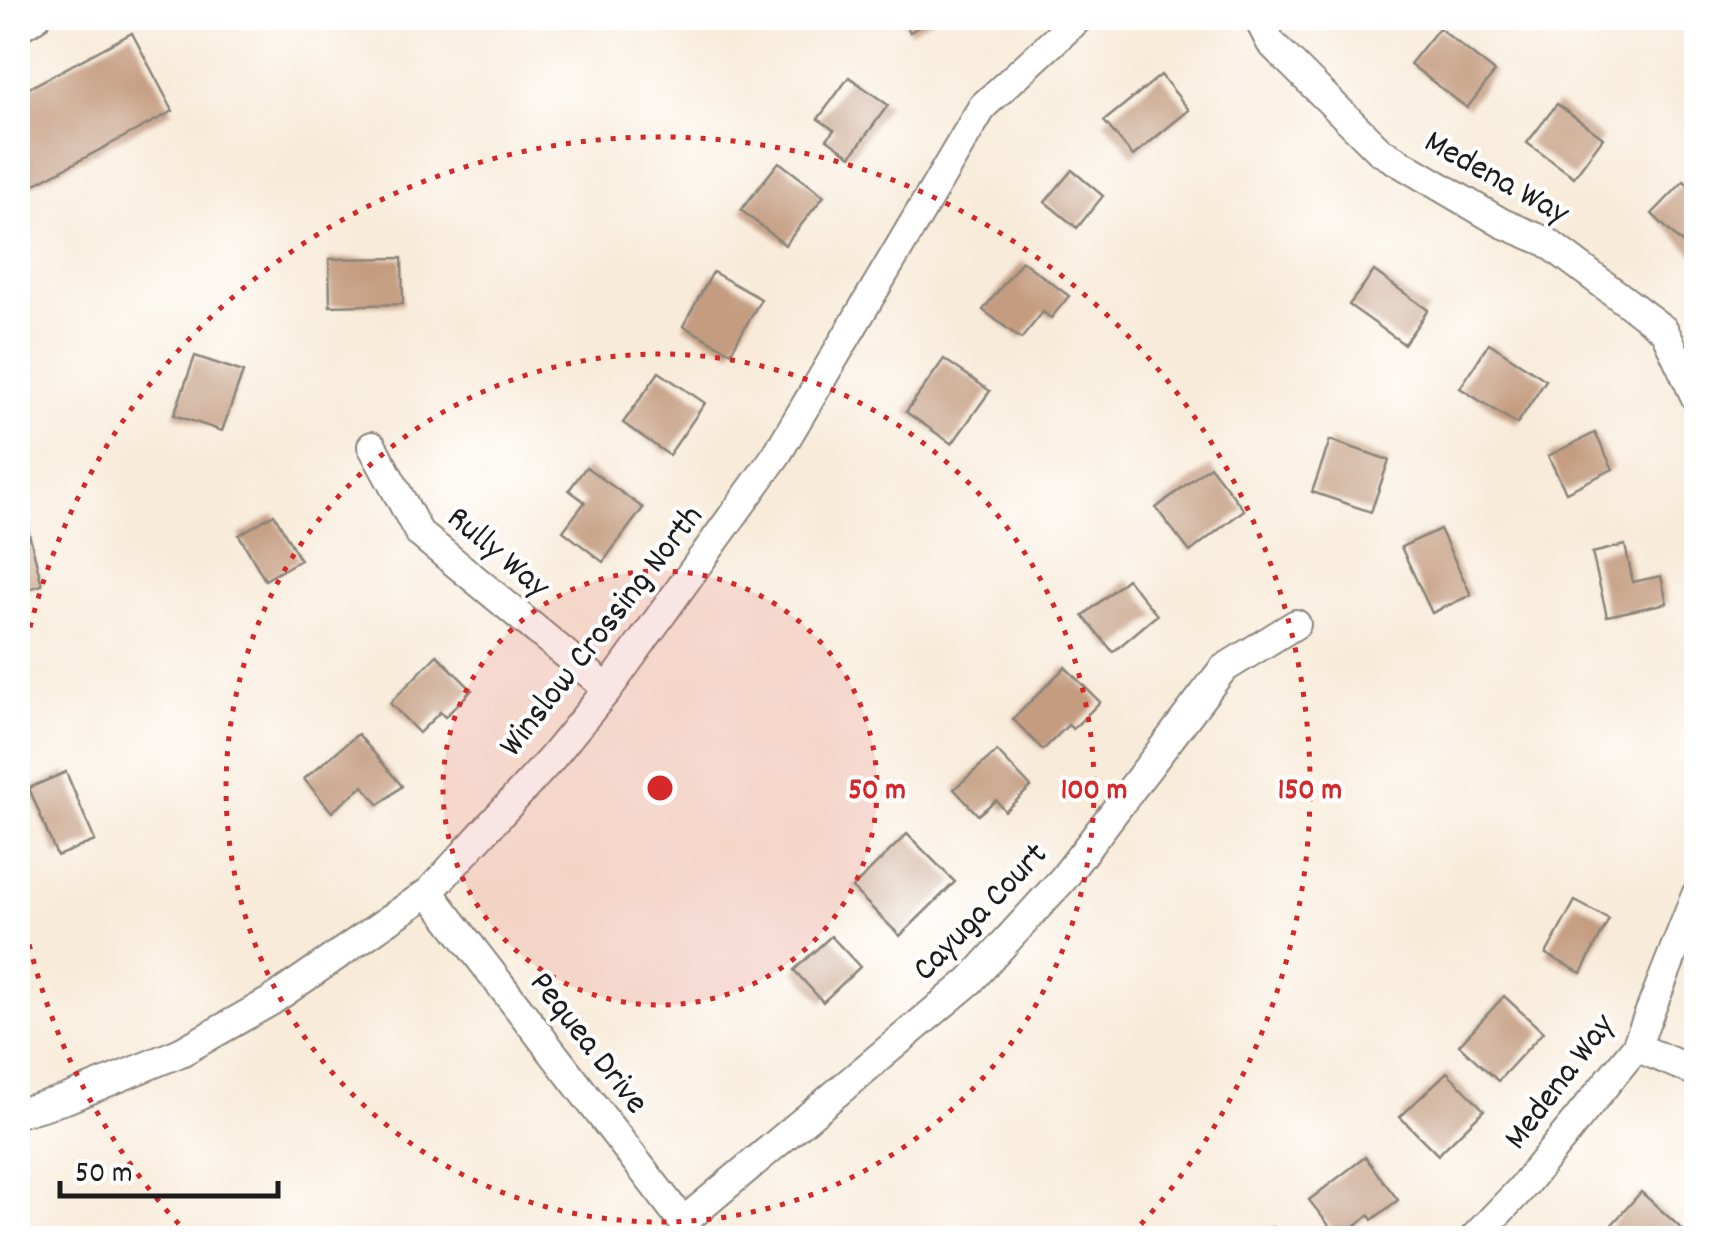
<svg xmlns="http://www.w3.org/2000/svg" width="1714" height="1256" font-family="Dekko,sans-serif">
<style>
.building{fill:#c49d81}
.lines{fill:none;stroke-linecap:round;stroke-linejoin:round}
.minor-casing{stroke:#8a847a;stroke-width:32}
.minor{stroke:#fff;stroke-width:28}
.ring{fill:none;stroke:#d62828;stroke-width:5;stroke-dasharray:5 10}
.labels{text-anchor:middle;stroke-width:8;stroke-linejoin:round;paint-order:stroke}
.street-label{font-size:35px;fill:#1c1c1c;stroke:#fff}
.centre{fill:#d62828;stroke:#fff;stroke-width:5}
.ring-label{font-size:30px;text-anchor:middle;font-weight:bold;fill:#d62828;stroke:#fff;stroke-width:8;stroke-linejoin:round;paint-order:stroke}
</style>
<rect width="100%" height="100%" fill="#fff"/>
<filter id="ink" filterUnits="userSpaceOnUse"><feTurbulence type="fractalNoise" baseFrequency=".01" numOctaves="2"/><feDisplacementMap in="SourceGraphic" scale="20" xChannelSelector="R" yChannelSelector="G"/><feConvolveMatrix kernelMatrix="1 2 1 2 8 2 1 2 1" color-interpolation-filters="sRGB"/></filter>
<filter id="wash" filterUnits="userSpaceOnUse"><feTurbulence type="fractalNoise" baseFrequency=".0048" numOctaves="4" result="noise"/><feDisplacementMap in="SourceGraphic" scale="40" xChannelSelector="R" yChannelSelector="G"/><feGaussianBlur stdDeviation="2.25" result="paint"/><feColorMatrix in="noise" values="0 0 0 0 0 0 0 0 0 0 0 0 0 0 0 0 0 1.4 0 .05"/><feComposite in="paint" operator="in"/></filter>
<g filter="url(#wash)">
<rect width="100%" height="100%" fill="#f8ebd9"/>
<g id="blocks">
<g class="building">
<path d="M190,18H212L195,26Z"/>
<path d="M901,18H934L910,32Z"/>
<path d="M1439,28L1495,72L1467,108L1410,64Z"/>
<path d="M132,33L173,111L18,193V94Z"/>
<path d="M1161,75L1189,110L1133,156L1104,121Z"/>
<path d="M849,77L888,105L851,156L827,139L834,130L818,119Z"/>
<path d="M1557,104L1603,138L1574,177L1527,143Z"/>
<path d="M779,162L824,196L785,245L741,210Z"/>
<path d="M1072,170L1103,196L1077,228L1045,202Z"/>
<path d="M1684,181L1696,193V252L1694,255L1652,214Z"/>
<path d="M402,258L403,304L330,306L329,259Z"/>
<path d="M1022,261L1069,296L1051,318L1043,312L1021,339L983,310Z"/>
<path d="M1374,271L1428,310L1404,344L1349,305Z"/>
<path d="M713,272L761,299L731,352L683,326Z"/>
<path d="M1489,343L1546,380L1517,424L1460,388Z"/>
<path d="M195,356L243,372L222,431L174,415Z"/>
<path d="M944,359L990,391L952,444L906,412Z"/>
<path d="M659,372L705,403L669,455L623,423Z"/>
<path d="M1595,433L1613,469L1566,492L1548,456Z"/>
<path d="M1330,440L1389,460L1371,512L1312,492Z"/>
<path d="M1210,466L1244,510L1190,552L1156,508Z"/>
<path d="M586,467L643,508L603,562L563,531L585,502L569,490Z"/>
<path d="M274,514L300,560L265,580L239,535Z"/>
<path d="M26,522L42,585L18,592V524Z"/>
<path d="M1440,529L1471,595L1432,613L1401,547Z"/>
<path d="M1625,545L1633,582L1661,576L1667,603L1607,616L1592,553Z"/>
<path d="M1127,579L1157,615L1113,652L1083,616Z"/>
<path d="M437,655L472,690L445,717L440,712L419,733L390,703Z"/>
<path d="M1065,667L1100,702L1073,729L1068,725L1043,750L1013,719Z"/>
<path d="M358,734L402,786L379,805L363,786L332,812L304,779Z"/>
<path d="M997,751L1031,787L1005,811L996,800L978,815L954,789Z"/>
<path d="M66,772L95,841L57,856L29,788Z"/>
<path d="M907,834L955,882L900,936L852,888Z"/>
<path d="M1575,901L1609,919L1581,973L1546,954Z"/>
<path d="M831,936L860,967L823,1002L794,970Z"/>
<path d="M1504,996L1543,1032L1498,1081L1459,1045Z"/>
<path d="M1447,1072L1484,1110L1438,1155L1400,1117Z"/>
<path d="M1365,1157L1398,1200L1372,1220L1369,1215L1339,1238L1309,1200Z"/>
<path d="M1641,1192L1682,1229L1674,1238H1600Z"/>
<path d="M1273,1227L1279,1238H1253Z"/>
</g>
</g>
</g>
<g filter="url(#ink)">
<use href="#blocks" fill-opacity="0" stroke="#8a847a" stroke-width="2.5"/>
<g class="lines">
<defs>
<g id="minor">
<path d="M1258,18L1271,43L1380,151L1502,223L1547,242L1664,330L1696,398"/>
<path d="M18,27L35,18"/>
<path d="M372,446L419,533L608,689"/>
<path d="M429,892L683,1222L690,1237"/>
<path d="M1636,1047L1696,1072"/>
<path d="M18,1113L66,1099L181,1052L271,1001L429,892L551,759L608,689L777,454L983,106L1079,18"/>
<path d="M683,1222L970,981L1063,879L1223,669L1296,624"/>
<path d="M1474,1238L1520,1190L1636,1047L1696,895"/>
</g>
</defs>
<use href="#minor" class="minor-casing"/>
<use href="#minor" class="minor"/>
</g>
</g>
<circle cx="660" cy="788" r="217" fill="#d62828" fill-opacity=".12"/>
<g class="ring">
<circle cx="660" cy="788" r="217"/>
<circle cx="660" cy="788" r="434"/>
<path d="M189 1235A650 650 0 0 1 18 890M18 686A650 650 0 1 1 1131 1235"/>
</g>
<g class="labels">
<g class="street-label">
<text transform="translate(1498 175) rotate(29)" y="12">Medena Way</text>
<text transform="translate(500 550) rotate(40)" y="12">Rully Way</text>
<text transform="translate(599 629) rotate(-52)" y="12">Winslow Crossing North</text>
<text transform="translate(978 910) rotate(-46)" y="12">Cayuga Court</text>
<text transform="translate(591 1041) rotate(52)" y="12">Pequea Drive</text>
<text transform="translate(1557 1080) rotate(-53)" y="12">Medena Way</text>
</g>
</g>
<circle cx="660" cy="788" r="15" class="centre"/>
<g class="ring-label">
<text x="877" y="798">50 m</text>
<text x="1094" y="798">100 m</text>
<text x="1310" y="798">150 m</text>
</g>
<rect width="1714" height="1256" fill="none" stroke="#fff" stroke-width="60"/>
<path d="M60 1181v15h218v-15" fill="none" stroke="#1c1c1c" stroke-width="5"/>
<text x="75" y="1181" font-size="30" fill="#1c1c1c" stroke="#ffffff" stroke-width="8" paint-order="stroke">50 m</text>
</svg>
